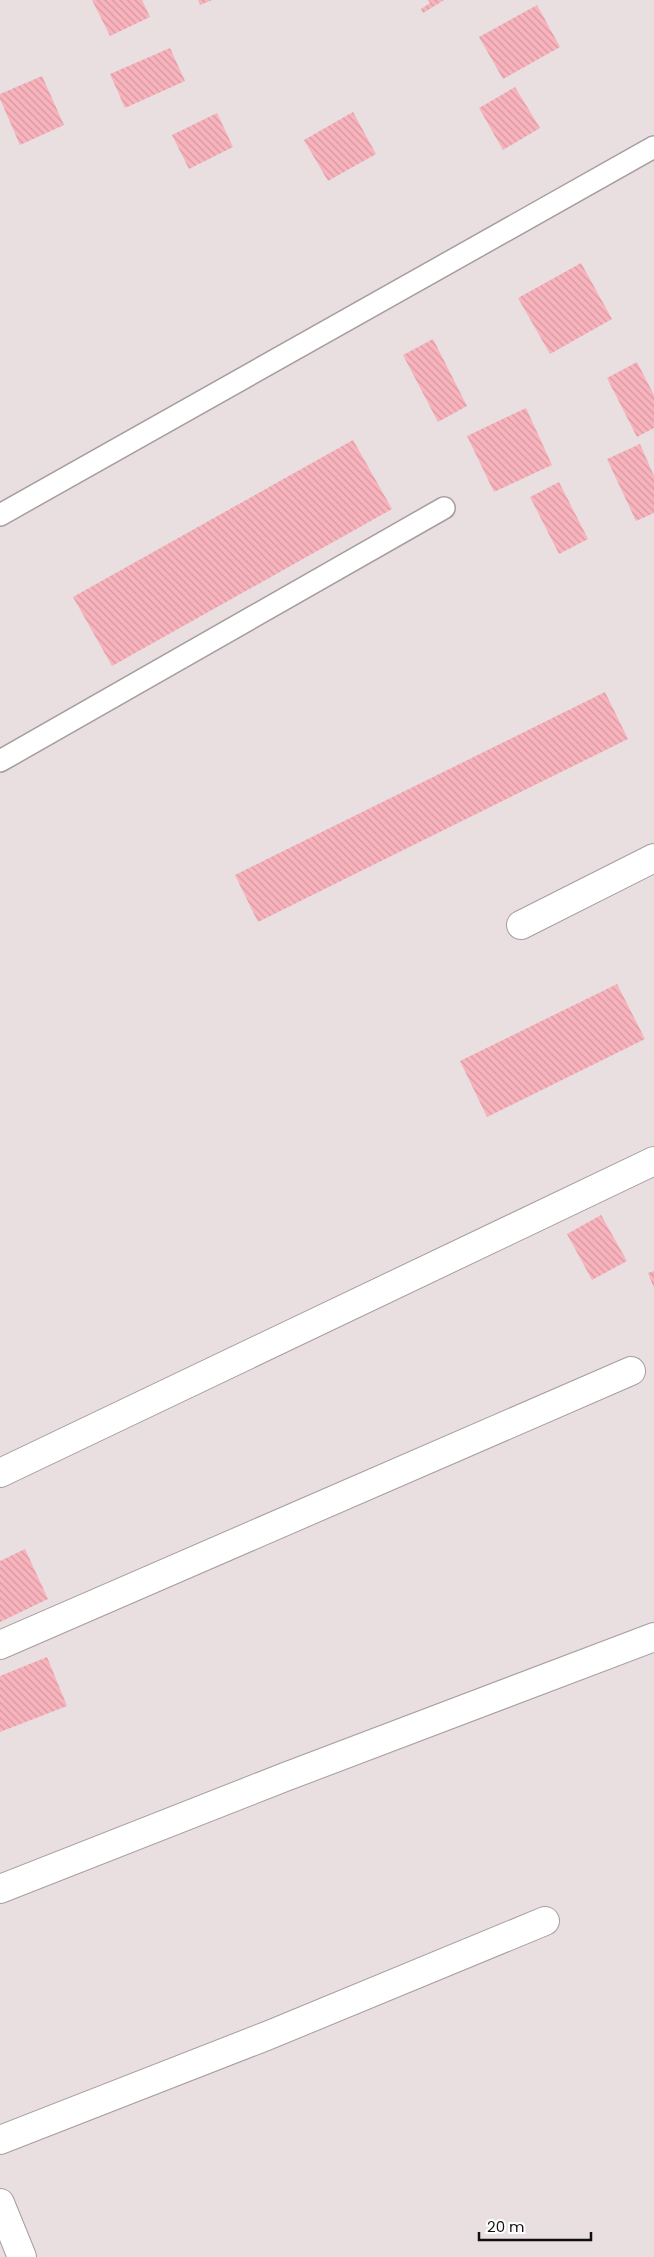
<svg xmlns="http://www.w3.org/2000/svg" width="654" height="2257" font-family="Poppins,sans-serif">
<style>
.building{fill:url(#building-back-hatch)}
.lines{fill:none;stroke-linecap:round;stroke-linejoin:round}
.service-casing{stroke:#a79d9e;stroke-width:24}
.minor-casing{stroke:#a79d9e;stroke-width:30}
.tertiary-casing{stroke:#a79d9e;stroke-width:30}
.service{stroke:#fff;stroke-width:21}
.minor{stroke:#fff;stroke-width:28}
.tertiary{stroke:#fff;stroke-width:28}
</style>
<defs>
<pattern id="building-back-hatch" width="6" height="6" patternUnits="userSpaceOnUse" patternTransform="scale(1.25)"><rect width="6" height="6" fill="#f8b3bd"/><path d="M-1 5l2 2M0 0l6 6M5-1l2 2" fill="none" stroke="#d499a1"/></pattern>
</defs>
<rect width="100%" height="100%" fill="#e9dfe0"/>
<g class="building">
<path d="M92,0H142L150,17L110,36Z"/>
<path d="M198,0H212L200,5Z"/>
<path d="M428,0H444L423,13L421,9L430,3Z"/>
<path d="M537,5L560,47L503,79L479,37Z"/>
<path d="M170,48L185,81L125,108L110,74Z"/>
<path d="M42,76L64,125L20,145L0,99V94Z"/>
<path d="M515,87L540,128L503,150L479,108Z"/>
<path d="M353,112L376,154L328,181L304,140Z"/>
<path d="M217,113L233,147L189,169L172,135Z"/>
<path d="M581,263L612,319L550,354L518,298Z"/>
<path d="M433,339L467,406L438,422L403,355Z"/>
<path d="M637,362L654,395V428L637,437L607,378Z"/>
<path d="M526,408L552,465L494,492L467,436Z"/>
<path d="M353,440L392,509L112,666L73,597Z"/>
<path d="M640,444L654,476V513L636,521L607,459Z"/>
<path d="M559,482L588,539L559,554L530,497Z"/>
<path d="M605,692L628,739L258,922L235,875Z"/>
<path d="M617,984L645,1039L487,1117L460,1061Z"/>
<path d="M601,1215L627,1261L592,1280L567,1234Z"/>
<path d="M654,1271V1288L648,1273Z"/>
<path d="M25,1549L48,1599L0,1622V1561Z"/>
<path d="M47,1657L67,1706L0,1732V1676Z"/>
</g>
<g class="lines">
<defs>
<g id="service">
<path d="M0,515L654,147"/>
<path d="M0,761L444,508"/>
</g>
<g id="minor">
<path d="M521,925L654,858"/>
<path d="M0,1473L654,1161"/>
<path d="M0,1645L631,1371"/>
<path d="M0,1889L285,1777L654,1637"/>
<path d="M0,2140L269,2035L545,1921"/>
</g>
<path id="tertiary" d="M0,2203L22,2257"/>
</defs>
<use href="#service" class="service-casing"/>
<use href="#minor" class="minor-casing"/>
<use href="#tertiary" class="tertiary-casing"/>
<use href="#service" class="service"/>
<use href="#minor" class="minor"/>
<use href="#tertiary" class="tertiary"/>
</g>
<path d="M479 2232v8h112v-8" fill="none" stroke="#130f10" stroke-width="2.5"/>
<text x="487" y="2232" font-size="15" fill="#130f10" stroke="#ffffff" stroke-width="4" paint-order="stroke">20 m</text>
</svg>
